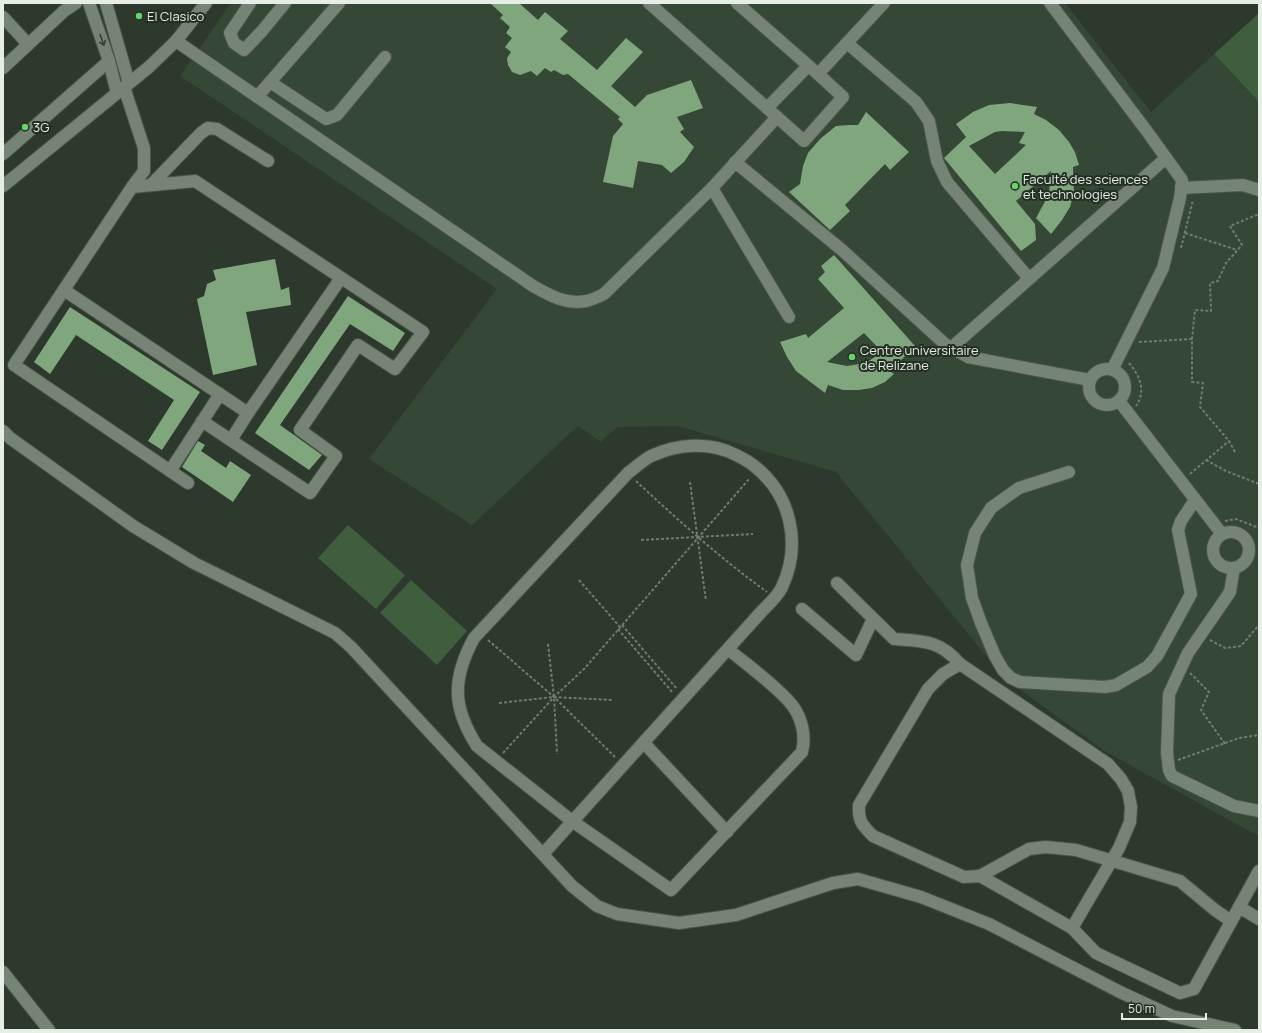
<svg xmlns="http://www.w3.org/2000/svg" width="1262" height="1033" font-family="Manrope,sans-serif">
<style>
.built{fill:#354735}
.green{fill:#3e5e3d}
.building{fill:#80a67e;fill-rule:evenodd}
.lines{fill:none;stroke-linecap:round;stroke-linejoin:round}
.minor-casing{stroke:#4b564a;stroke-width:14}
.path{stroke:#717c71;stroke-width:2;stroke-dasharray:3 2;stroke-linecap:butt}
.minor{stroke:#768475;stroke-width:12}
.oneway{stroke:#344033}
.poi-dot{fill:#66d466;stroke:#232f22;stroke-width:1.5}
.labels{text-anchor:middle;stroke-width:4;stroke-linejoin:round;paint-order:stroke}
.poi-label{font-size:13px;fill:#e6eee5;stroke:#232f22;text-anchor:start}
</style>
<rect width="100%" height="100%" fill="#2c392c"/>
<path class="built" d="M231,3H1065L1151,112L1214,54L1259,102V835L1251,832L1106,752L1004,678L836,472L678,426L617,427L601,442L578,426L472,525L369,459L497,289L180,76Z"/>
<g class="green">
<path d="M1259,13V102L1214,54Z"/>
<path d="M348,525L405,575L376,609L318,558Z"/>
<path d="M411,580L467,631L437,665L380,613Z"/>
</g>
<g class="building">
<path d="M490,3H519L538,20L545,12L568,31L560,39L597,70L626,38L643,52L611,86L635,107L647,95L691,80L703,108L677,117L684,129L680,132L694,147L684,162L671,173L662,165L638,161L633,188L603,182L613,136L623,124L618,119L620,117L568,74L563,75L554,70L551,72L545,68L537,76L531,71L520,75L512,72L508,65L507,58L511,52L505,47L512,38L506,33L510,27L500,18L503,15Z"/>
<path d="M1010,103L1037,107L1034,114L1046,120L1059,130L1069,142L1075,152L1079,165L1073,167L1074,193L1070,207L1062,220L1051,234L1036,218L1049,194L1051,171L1016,201L1035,224L1036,240L1021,251L944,158L966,137L956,124L973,112L989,105ZM1002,131L1025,132L1019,143L1026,145L995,174L969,146L995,132Z"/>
<path d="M866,112L909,152L890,170L885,164L845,205L850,211L830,230L789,192L800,184L803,166L808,153L820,139L836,126L849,125H858Z"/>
<path d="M834,255L915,346L890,371L894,374L885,382L872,388L859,390H843L828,385L825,393L796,371L787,357L780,342L806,334L808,338L844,308L818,279L825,272L821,266ZM864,333L882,352L866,363L847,366L827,362Z"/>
<path d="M275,259L281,290L289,287L291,305L246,312L257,365L213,375L197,299L204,296L207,284L216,280L213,270Z"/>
<path d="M348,296L405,333L393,351L350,324L280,425L322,455L309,470L255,433Z"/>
<path d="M70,307L200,392L162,450L148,441L174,400L76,335L50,374L34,362Z"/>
<path d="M198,441L205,445L201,451L226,468L230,461L251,475L233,502L182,467Z"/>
</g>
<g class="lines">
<defs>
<g id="minor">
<path d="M89,3L109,61L117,93"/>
<path d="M106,3L129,83"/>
<path d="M250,3L230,33L234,43L244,50L262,31L285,3"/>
<path d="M649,3L804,141L843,97L818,74"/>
<path d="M737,3L818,74L884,3"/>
<path d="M1050,3L1146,130L1182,180L1180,198L1163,268L1112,370"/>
<path d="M3,17L28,44"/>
<path d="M176,41L533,286C549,295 566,305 586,301C592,300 598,297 604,294L712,188L777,117"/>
<path d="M847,43L916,102L929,121L937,161L947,182L1027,276"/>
<path d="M3,68L64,11L76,3"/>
<path d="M270,82L326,119L337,115L385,57"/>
<path d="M124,87L144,148V171L132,187L14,365L188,483"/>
<path d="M257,97L339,3"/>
<path d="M767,108L808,66"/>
<path d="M3,154L109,61"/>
<path d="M735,162L842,250L945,344L968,357L1090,380"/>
<path d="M151,185L201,133L208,128L217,129L268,161"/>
<path d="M3,186L149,67L176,41L206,3"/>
<path d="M132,187L195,181L423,332L395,369L358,345L300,430L336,456L310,493L202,421"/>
<path d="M712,188L789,317"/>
<path d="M1181,188L1243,185L1259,190"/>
<path d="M64,290L248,413"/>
<path d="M951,348L1166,158"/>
<circle cx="1107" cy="387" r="18"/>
<path d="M1119,401L1222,534"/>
<path d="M3,431L10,438L133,526L194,563L335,633L351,647L572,886L597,906L617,914L679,923L736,915L833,883L858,879L921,897L989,924L1120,992L1172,1016L1235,1030"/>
<path d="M231,440L248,413L341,278"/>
<path d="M170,471L220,394"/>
<path d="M1069,472L1019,488L991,508L975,533L967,565L972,598L981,623L995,656L1003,670L1011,678L1020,682L1105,687L1116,685L1147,667L1157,656L1191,594L1178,530L1181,521L1195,500"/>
<circle cx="1231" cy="550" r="18"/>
<path d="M1234,568L1230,592L1188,653L1169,694L1167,753L1169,770L1172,776L1234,806L1259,811"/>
<path d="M837,583L894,639C923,641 940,640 960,664"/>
<path d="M802,609L856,655L873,619"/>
<path d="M644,743L727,832"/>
<path d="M543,854C601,790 659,725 717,661C732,644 747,628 762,611C769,604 778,596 782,587C802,544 791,494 753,465C748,461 742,458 736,455C710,441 677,444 651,456C643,460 635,468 628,473L474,638C452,679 452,707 477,746L572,821L671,890L802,752C806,736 802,718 792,705C777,686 747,665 728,649"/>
<path d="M980,876L1029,849L1046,847L1076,850L1180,881L1215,910L1231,921"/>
<path d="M1239,907L1259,919"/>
<path d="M1072,928L1119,848L1130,822L1131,807L1128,791L1121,779L1108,764L960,664L943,674L928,689L859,805C858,821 862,825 873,836L964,877L980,876L1072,928L1096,953L1180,993L1194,989L1259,871"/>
<path d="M3,972L49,1030"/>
</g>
</defs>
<use href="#minor" class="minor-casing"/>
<g class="path">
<path d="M1185,233L1237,250"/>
<path d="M1181,248L1193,200"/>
<path d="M1139,342L1192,339"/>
<path d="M1129,363C1139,375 1147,390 1136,406"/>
<path d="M1235,452L1229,441L1200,407L1203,383L1192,382V339L1195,310L1211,311L1210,283L1218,281L1226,263L1242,245L1230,226L1259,214"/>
<path d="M1206,460L1226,471L1259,484"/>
<path d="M1190,474L1229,441"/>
<path d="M636,481C678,520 720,558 767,592"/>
<path d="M690,482L706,601"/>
<path d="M1225,521L1236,519L1259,528"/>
<path d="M641,540L753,534"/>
<path d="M579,580L620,627"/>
<path d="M622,625L677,689"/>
<path d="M618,629L673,693"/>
<path d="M488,640L554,697L615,757"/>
<path d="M1210,640L1225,648L1241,646L1259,625"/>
<path d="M548,644L554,697L557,754"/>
<path d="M1190,673L1209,692L1201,710L1225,744"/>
<path d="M499,703L554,697L613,700"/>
<path d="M503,753L554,697L584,669L750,478"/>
<path d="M1178,760L1239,738L1259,735"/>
</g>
<use href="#minor" class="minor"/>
</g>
<defs><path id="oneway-shaft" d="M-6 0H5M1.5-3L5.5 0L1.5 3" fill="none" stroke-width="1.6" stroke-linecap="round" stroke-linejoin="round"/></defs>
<use class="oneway" href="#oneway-shaft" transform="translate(102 40) rotate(71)"/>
<g class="poi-dot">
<circle cx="139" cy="16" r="4"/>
<circle cx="25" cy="127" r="4"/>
<circle cx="1015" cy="186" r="4"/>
<circle cx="852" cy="357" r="4"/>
</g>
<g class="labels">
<g class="poi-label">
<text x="147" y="21">El Clasico</text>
<text x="33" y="132">3G</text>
<text x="1023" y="184">Faculté des sciences<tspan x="1023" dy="15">et technologies</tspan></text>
<text x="860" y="355">Centre universitaire<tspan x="860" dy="15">de Relizane</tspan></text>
</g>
</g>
<rect width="1262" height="1033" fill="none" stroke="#e6eee5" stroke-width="8"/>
<path d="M1122 1013v6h84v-6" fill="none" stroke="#e6eee5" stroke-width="2"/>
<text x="1128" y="1013" font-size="12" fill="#e6eee5" stroke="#232f22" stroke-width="3" paint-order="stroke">50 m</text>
</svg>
